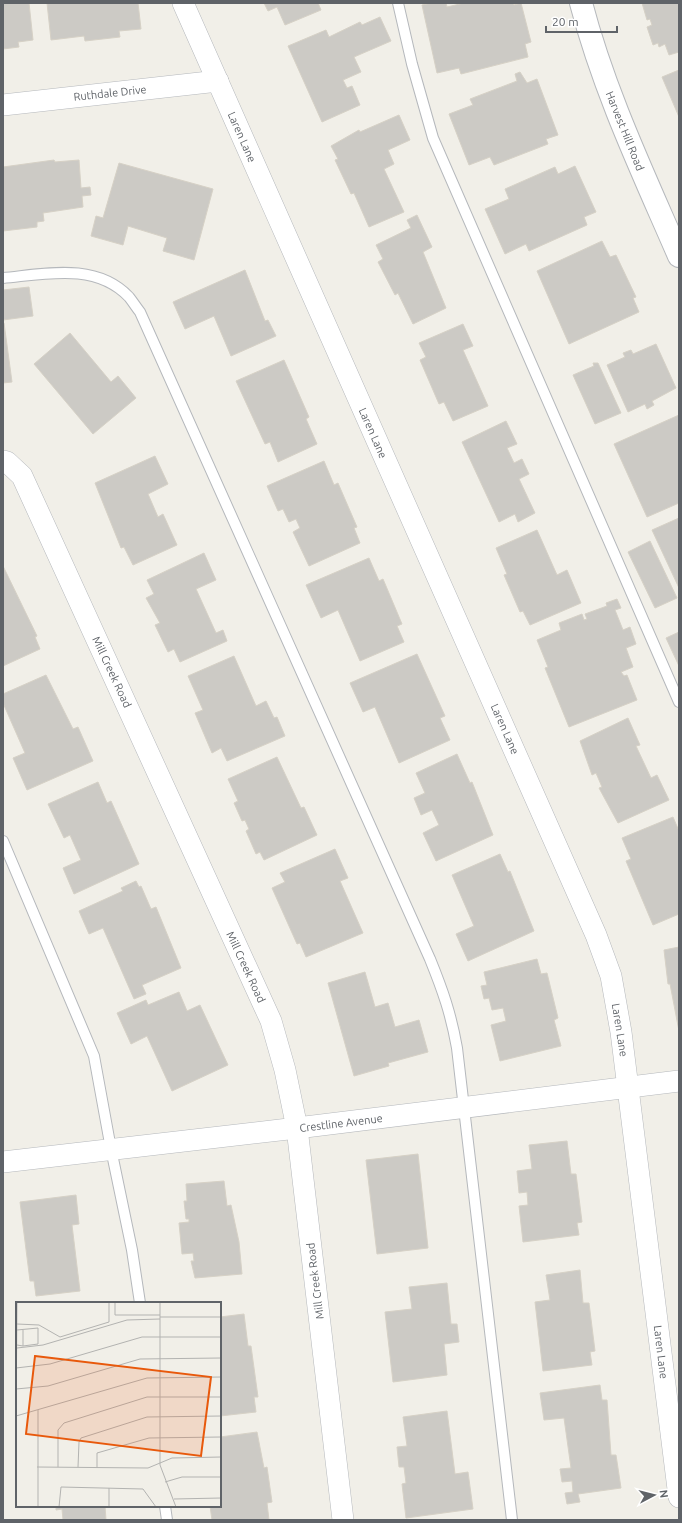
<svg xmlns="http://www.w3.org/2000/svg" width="682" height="1523" font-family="Ubuntu,sans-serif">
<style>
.building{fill:#cccac5;stroke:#d6d1c6}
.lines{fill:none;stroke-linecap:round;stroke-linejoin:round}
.service-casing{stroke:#b5b8bc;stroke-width:12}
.minor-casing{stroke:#b5b8bc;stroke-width:22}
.tertiary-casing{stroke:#b5b8bc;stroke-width:24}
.service{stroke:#fff;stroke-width:10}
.minor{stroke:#fff;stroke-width:21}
.tertiary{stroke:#fff;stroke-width:22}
.labels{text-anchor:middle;stroke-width:4;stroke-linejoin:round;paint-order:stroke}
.street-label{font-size:11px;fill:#5f6368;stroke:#fff}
.inset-road{fill:none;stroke:#b3b3b1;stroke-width:1}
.view{fill:#e8590c;fill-opacity:0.15;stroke:#e8590c;stroke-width:2}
.inset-edge{fill:none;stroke:#5f6368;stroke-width:2}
</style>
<rect width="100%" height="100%" fill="#f1efe8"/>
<g class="building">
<path d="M3,3H29L33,40L18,42L19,47L3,49Z"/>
<path d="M47,3H138L141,29L119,31L120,37L85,41L84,36L51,40Z"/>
<path d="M264,3H318L321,10L285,25L277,7L268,11Z"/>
<path d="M432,3H446L447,7L464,3H513L514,5L521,3L531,42L525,44L528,57L461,74L459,68L437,73L422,5Z"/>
<path d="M642,3H679V52L669,55L665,44L659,47L658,43L653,45L647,27L652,25L650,19L647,20Z"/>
<path d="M380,17L391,41L354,57L361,72L343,80L347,88L352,86L360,105L322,122L288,46L326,30L329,37L360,22L362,25Z"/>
<path d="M679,70V117L662,77Z"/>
<path d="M520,72L527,83L537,79L558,135L546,139L548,144L494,165L490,157L469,165L449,114L473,105L470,99L517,81L515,74Z"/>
<path d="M399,115L410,140L388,150L394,164L384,169L404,212L369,227L354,193L351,194L335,160L338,159L331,146L359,130L360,132Z"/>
<path d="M54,160L55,162L79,160L81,188L90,187L91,195L82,196L83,207L43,213L44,221L37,222V227L3,231V167Z"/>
<path d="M119,163L213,189L194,260L163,251L167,238L128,226L123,245L91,236L96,216L103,218Z"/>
<path d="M575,166L596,212L584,217L587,225L529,251L526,244L505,254L485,209L509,199L505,189L555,167L558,174Z"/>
<path d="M417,215L432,247L423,252L446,308L413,324L398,293L395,295L378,262L383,259L376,245L411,228L407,220Z"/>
<path d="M602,241L610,257L616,255L636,297L633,298L639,312L569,344L537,271Z"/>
<path d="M245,270L265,321L268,320L276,336L231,356L214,316L185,329L173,302Z"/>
<path d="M29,287L33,316L3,320V290Z"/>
<path d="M4,323L12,382L3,383V324Z"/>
<path d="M463,324L473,346L463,350L488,406L453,421L444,402L439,404L420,360L426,357L419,343Z"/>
<path d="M70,333L111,382L118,376L136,398L93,434L34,364Z"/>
<path d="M656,344L676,388L652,401L654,405L647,409L645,404L628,412L607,365L625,357L623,353L631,350L633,354Z"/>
<path d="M284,360L309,417L306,419L317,444L278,462L270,442L265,444L236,381Z"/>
<path d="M593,363H598L621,413L595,424L573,375L594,366Z"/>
<path d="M679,415V503L647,517L614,444Z"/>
<path d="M506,421L517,444L507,448L514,463L522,459L529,474L519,479L535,513L518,522L515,514L499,522L462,442Z"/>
<path d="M155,456L168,484L148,494L158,517L163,514L177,545L133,565L124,547L121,548L95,483Z"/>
<path d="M324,461L334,485L338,483L357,527L354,528L360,543L309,566L293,532L300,528L296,519L289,522L283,509L278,511L267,486Z"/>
<path d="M679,518V588L652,530Z"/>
<path d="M537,530L557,575L567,570L581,603L530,625L523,611L520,612L504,575L507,574L496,548Z"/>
<path d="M650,541L677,598L655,608L628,552Z"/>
<path d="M204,553L216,580L196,589L216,633L223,630L227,641L180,662L174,649L168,652L155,625L160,623L146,598L154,594L147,580Z"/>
<path d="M369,558L379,581L383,579L402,624L397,626L404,642L360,661L338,610L321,618L306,585Z"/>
<path d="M3,566L37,636L35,637L40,649L3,666Z"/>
<path d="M617,599L621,608L615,610L623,630L630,627L636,644L626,648L633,667L621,672L624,676L627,675L637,700L569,727L545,668L548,667L537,640L561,630L559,623L582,614L584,620L587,619L585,614L607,606L606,603Z"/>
<path d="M679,632V666L666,638Z"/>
<path d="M417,654L445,716L440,718L450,740L399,763L375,707L363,712L350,683Z"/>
<path d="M234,656L256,706L266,701L274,718L277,717L285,736L227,761L221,748L212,753L195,713L203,710L188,676Z"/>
<path d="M46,675L73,729L78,727L93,761L27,790L13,758L25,753L3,703V694Z"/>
<path d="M628,718L640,745L636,746L651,778L657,775L669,800L618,823L599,788L602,787L596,773L592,775L580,741Z"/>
<path d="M457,754L470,783L472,782L493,835L436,861L423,833L439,825L432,810L421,815L414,798L425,793L416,773Z"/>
<path d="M277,757L301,808L304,807L317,835L264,860L260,852L256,854L246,831L249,829L245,820L242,821L234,803L238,801L228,779Z"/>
<path d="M98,782L107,803L111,801L139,864L74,894L63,868L81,860L70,835L64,838L48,804Z"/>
<path d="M673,817L679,831V914L653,925L626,861L631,859L622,838Z"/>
<path d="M335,849L348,878L340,881L363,933L306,957L300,943L297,944L272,888L285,882L280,873Z"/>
<path d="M500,854L508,872L510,871L534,931L468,961L456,934L474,926L452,875Z"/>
<path d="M136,881L139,887L141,886L151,909L156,907L181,968L142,985L146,994L134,999L103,928L89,934L79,911L123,891L121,888Z"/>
<path d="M679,947V1031L670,984H668L664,950Z"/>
<path d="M537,959L541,974L547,973L558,1018L554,1020L561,1046L500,1061L491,1025L506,1021L503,1008L492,1010L489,998L484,999L481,986L487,985L484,972Z"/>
<path d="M365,972L375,1007L388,1003L395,1027L419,1020L428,1052L388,1063L389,1066L354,1076L328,983Z"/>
<path d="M179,992L187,1011L200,1005L228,1065L172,1091L147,1036L131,1044L117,1013L146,1000L148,1005Z"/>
<path d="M567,1141L571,1174H576L582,1222L577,1223L579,1235L523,1242L519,1206L528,1205L527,1192L519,1193L517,1171L532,1169L529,1145Z"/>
<path d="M418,1154L428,1248L377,1254L366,1160Z"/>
<path d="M224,1181L227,1206L231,1205L239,1242L242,1274L195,1278L191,1261H194L193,1253L182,1254L179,1223L189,1222V1219H186L184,1201H187L186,1184Z"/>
<path d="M76,1195L79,1224L72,1225L80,1291L36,1296L34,1281H30L20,1202Z"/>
<path d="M580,1270L583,1303H589L595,1351L590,1352L592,1365L543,1371L535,1302L550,1300L546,1275Z"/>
<path d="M447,1283L451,1324H457L459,1342L444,1344L447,1375L393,1382L385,1312L412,1309L409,1287Z"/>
<path d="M244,1314L248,1346H251L258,1397H254L256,1412L220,1416V1317Z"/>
<path d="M600,1385L602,1400H607L611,1455H616L621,1488L578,1494L580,1502L567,1504L565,1493L573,1492L572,1481L562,1482L560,1469L571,1468L564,1418L544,1420L540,1393Z"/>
<path d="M447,1411L455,1474L468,1472L473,1509L406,1518L402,1484L406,1483L404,1467H399L397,1447L407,1446L403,1417Z"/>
<path d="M257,1432L264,1468L267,1467L272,1502L267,1503L269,1520H212L210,1506H220V1437Z"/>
<path d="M56,1506H105L106,1520H63L62,1509L56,1510Z"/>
</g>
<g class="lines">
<defs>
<g id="service">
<path d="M398,3L412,64L433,138L679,702"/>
<path d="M3,278C45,274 96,262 129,297C133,302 136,307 140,312L430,959C443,991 451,1014 457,1048L512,1520"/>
<path d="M3,841L94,1056L111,1149L132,1250L140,1303"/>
<path d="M165,1506L167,1520"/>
</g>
<g id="minor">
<path d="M183,3L596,935L611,976L621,1032L679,1497"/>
<path d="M3,105L218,81"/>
<path d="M3,461L7,462L22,476L271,1021L285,1070L297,1128L343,1520"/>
<path d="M3,1162L297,1128L679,1081"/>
</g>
<path id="tertiary" d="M581,3C604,91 643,173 679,256"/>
</defs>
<use href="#service" class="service-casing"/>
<use href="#minor" class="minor-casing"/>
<use href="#tertiary" class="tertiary-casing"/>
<use href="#service" class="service"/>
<use href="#minor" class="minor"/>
<use href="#tertiary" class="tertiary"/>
</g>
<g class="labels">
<g class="street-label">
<text transform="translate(110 93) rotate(-6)" y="4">Ruthdale Drive</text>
<text transform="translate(625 131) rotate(68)" y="4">Harvest Hill Road</text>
<text transform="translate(242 137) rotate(66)" y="4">Laren Lane</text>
<text transform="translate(373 433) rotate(66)" y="4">Laren Lane</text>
<text transform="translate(112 672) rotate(65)" y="4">Mill Creek Road</text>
<text transform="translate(505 729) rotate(66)" y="4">Laren Lane</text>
<text transform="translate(246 967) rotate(65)" y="4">Mill Creek Road</text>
<text transform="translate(620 1030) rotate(81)" y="4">Laren Lane</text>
<text transform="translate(341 1123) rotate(-7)" y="4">Crestline Avenue</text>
<text transform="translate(315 1281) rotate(-97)" y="4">Mill Creek Road</text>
<text transform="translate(661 1352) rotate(83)" y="4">Laren Lane</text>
</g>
</g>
<g transform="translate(16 1302)">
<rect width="205" height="205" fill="#f1efe8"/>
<path class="inset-road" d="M99,0V13H144M144,0V163L160,205M144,15H205M1,22L23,23L44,35L93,20V0M1,28L22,26V42L7,44M1,43L7,44V28M1,46L27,43L111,18L144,17M0,66L34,62L126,35H205M0,87L32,84L124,57L205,56M0,114L131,76L205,75M0,116L1,0M21,165L132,166L156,156L205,155M42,165V128L48,121L131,95H205M62,165L63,140L65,136L131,115L205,114M81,166V151L133,136L205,135M149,180L166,175H205M158,197L205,196M22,205V108M43,205L45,185L127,187L140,205M93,205V186"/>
<path class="view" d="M19,54L195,75L185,154L10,132Z"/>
<rect width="205" height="205" class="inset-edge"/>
</g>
<rect width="682" height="1523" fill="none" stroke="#5f6368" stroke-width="8"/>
<g transform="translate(654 1495) rotate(83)" stroke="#ffffff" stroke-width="3" paint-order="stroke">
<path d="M0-3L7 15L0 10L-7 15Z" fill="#5f6368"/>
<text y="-6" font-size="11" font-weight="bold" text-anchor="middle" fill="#5f6368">N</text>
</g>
<path d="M546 26v6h71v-6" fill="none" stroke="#5f6368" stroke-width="2"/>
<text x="552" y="26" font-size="12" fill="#5f6368" stroke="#ffffff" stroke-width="3" paint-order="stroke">20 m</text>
</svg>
